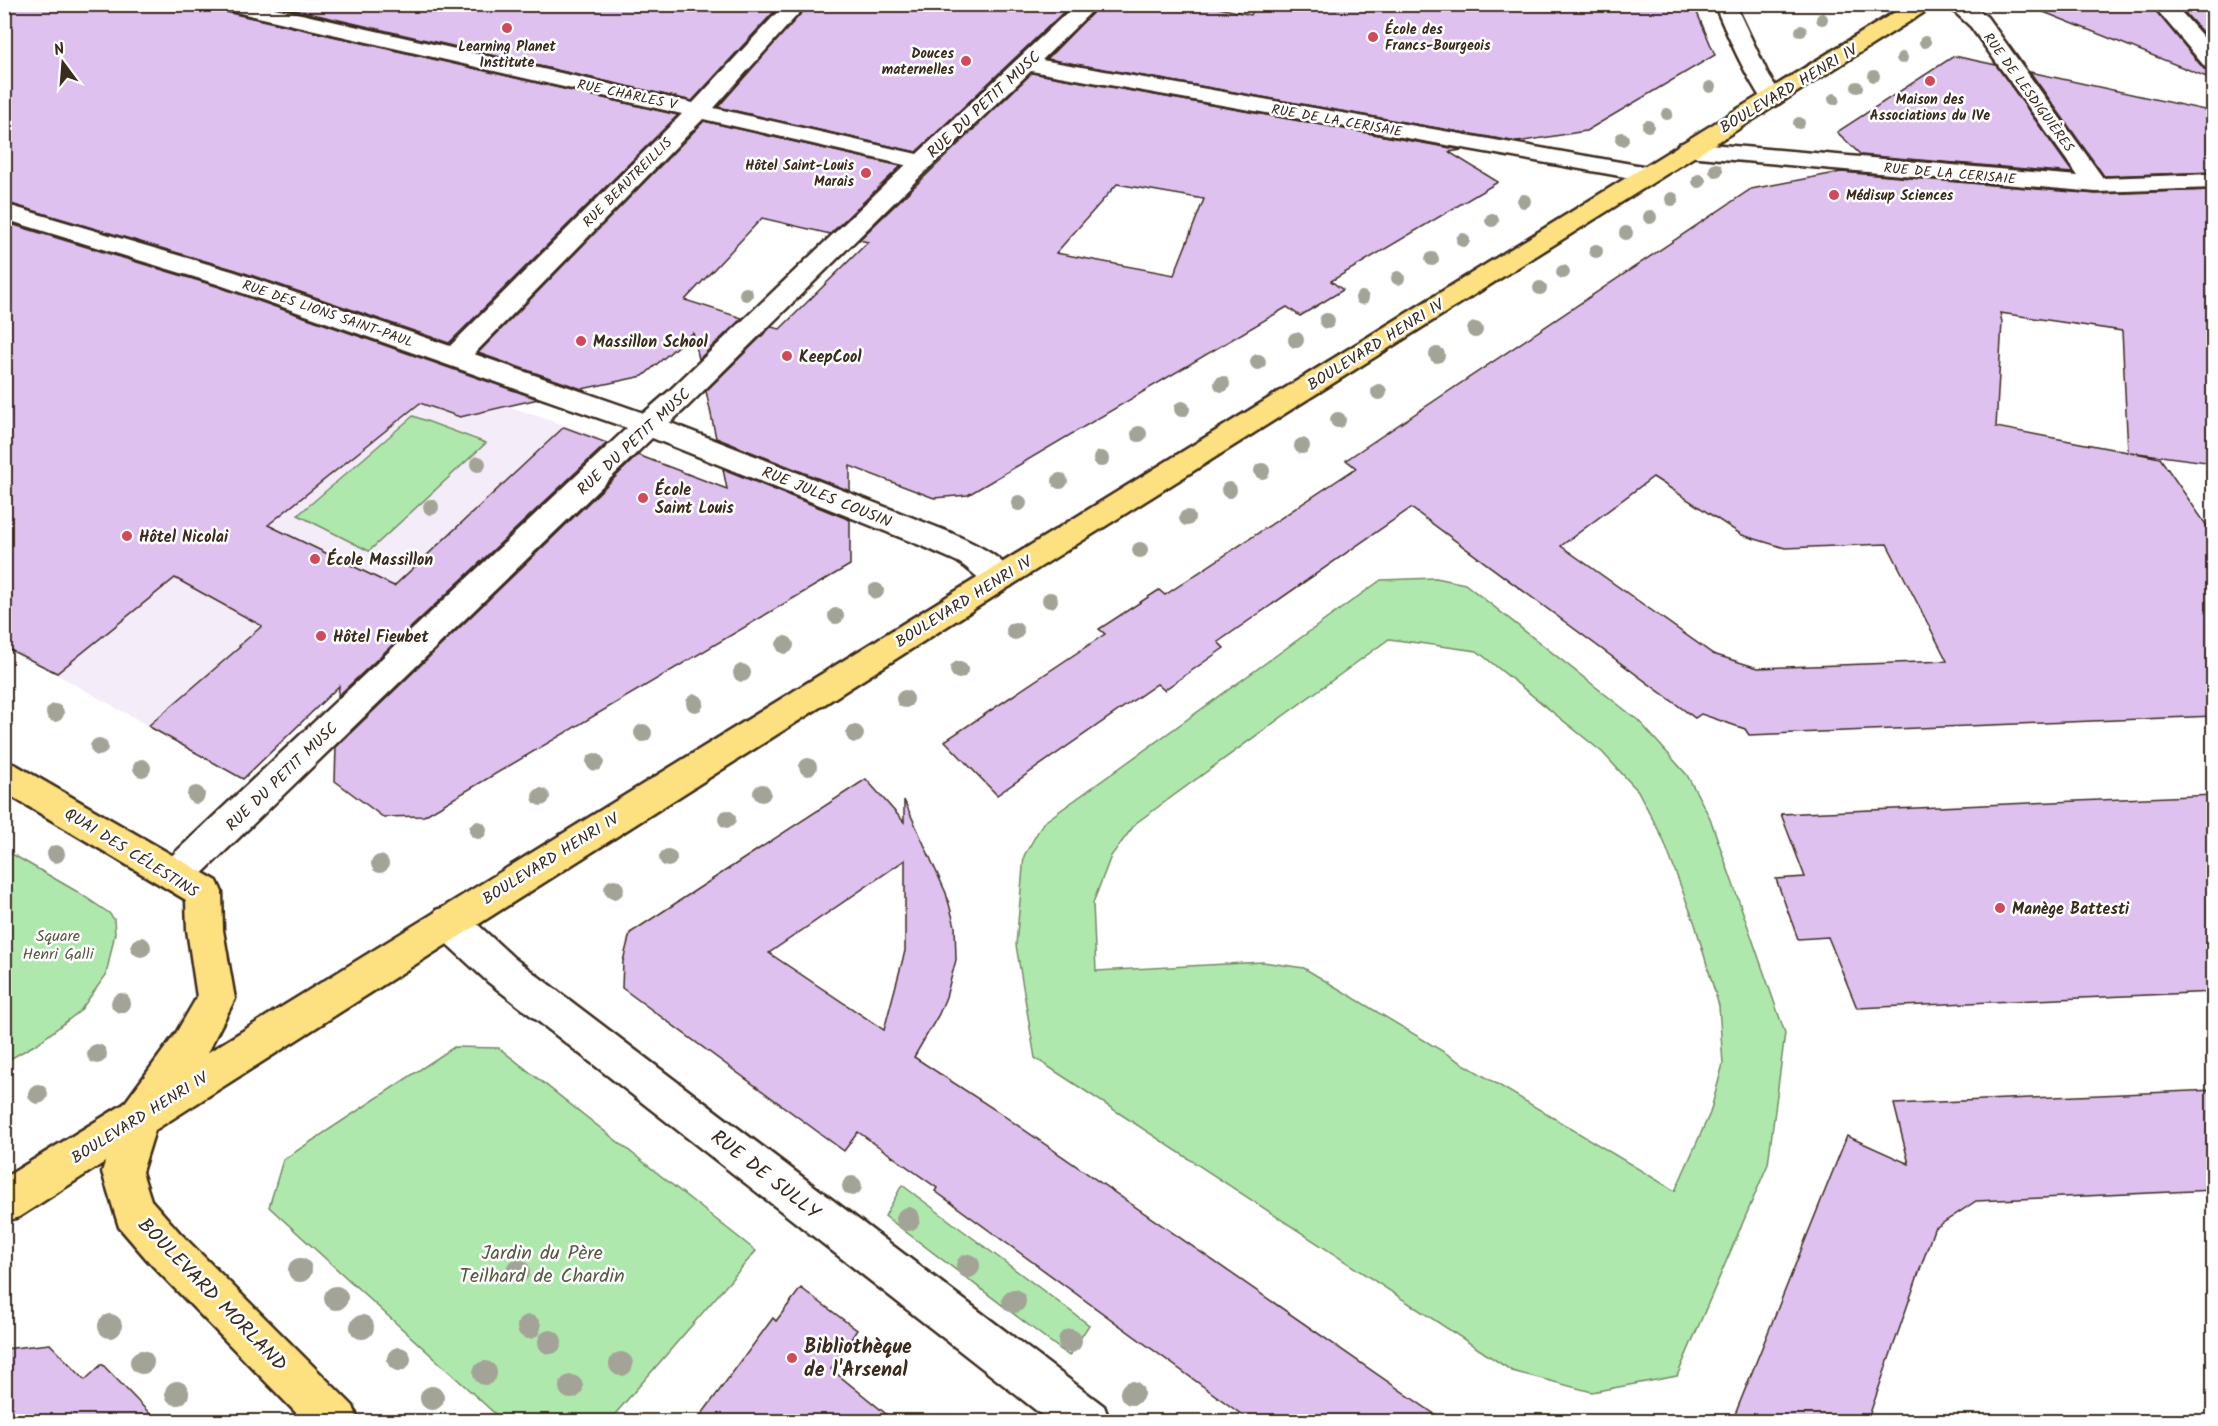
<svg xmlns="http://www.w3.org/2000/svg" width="2218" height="1426" font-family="Kalam,sans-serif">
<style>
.built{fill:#f5ecfa}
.green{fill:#afe8ad;stroke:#758966;stroke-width:1.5;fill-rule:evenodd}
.building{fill:#dec1ef;stroke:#3b2a1e;stroke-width:1.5;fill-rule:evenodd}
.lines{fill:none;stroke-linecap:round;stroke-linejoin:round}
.pedestrian-casing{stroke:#3b2a1e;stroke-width:5}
.minor-casing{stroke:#3b2a1e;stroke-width:5}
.primary-casing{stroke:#3b2a1e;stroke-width:5}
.pedestrian{fill:#fff;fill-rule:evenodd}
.minor{fill:#fff;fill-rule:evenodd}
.primary{fill:#fde080;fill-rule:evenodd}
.tree{fill:#a3a497}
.poi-dot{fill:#d1495b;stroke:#fff;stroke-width:2}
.labels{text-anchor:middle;stroke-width:5;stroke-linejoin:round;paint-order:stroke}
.far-poi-label{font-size:14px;font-weight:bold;fill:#3b2a1e;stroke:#fff;text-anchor:start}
.far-street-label{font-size:14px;fill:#3b2a1e;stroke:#fff}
.street-label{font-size:16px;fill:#3b2a1e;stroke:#fff}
.poi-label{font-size:16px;font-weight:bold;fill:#3b2a1e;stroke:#fff;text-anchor:start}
.park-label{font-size:16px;fill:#585a42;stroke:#fff}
.near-street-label{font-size:20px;fill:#3b2a1e;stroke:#fff}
.near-park-label{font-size:20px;fill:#585a42;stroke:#fff}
.near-poi-label{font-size:20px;font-weight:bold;fill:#3b2a1e;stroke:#fff;text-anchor:start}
</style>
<rect width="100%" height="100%" fill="#fff"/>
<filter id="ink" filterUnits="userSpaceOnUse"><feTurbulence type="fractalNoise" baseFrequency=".0167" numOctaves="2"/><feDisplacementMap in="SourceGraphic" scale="12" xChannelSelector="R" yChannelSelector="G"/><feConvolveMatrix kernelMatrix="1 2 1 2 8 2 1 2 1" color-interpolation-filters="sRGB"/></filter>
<g filter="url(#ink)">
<path class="built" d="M411,373L599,437L495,534L243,779L31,660Z"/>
<g class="green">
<path d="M413,416L486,443L369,551L298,515Z"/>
<path d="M1436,578L1465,584L1639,721L1687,775L1710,818L1785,1033L1768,1164L1677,1376L1592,1392L1512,1371L1035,1058L1016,945L1024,856L1043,823L1381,580ZM1389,639L1477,651L1602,752L1638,791L1663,839L1695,924L1719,1006L1723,1064L1710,1113L1675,1191L1304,968L1263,962L1096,971L1093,903L1111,856L1136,823Z"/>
<path d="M5,850L76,891L109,913L114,919L115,933L106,975L80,1011L38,1043L5,1062Z"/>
<path d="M454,1047L499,1048L756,1251L609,1421H503L269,1207L283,1160Z"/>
<path d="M902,1185L1089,1325L1069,1356L885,1216Z"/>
</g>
<g class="building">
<path d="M4,4H215L219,10L226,12L678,115L449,343L236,270L4,202Z"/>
<path d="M269,4H781L692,101Z"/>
<path d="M809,4H1072L916,152L718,107Z"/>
<path d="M1101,4H1201L1251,15L1256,4H1660L1695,8L1715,55L1586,131L1517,142L1047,59Z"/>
<path d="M2032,4H2150L2204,69L2214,72V80L2031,7Z"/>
<path d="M2177,4H2214V45Z"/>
<path d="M1954,56L1996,65L2073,173L1861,155L1837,132Z"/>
<path d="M2030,72L2214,112V172L2104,176Z"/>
<path d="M1032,73L1462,150L1449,152L1498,182L1331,281L1343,290L1300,316L1287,307L968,495L934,498L850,466V491L716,438L706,391L771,327L780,329L868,242L859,240ZM1117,184L1204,199L1174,275L1056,253Z"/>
<path d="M704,121L901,166L830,234L762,218L685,300L742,318L699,359L693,333L643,376L582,389L478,353Z"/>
<path d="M1841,172L2096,194L2214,190V463L2130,452L2160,458L2214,536V716L1749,735L1745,729L1701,714L1695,718L1411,508L1218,642L1224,648L1164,690L1157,684L997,795L945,741L1105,634L1099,629L1159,590L1165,595L1356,468L1346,460L1751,189ZM2000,313L2122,331L2128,452L1996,427L2002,322ZM1653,477L1742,535L1785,548L1887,544L1947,661L1758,668L1713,654L1561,546Z"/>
<path d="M4,222L216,286L538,399L460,417L420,403L268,525L394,586L564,427L607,443L338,696L339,686L243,779L148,726L240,647L239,646L262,626L175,578L57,673L4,647Z"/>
<path d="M638,455L727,489L723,469L850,520V565L424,816L383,817L335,781L336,747Z"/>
<path d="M866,779L904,822V800L946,893L955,926L956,960L946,997L939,1014L914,1057L997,1111L1446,1422H1252L935,1191L937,1188L858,1132L844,1151L622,988L623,961L630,933ZM905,860V951L884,1030L769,953Z"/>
<path d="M2214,795V992L1857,1008L1828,937L1798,939L1776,879L1805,877L1781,814Z"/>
<path d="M2214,1090V1190L1976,1201L1934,1229L1867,1422H1732L1847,1136L1909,1164L1894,1104Z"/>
<path d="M801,1288L857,1330L831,1369L896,1422H696L773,1318L776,1321Z"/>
<path d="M50,1344L85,1380L102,1364L158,1422H4V1349Z"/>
</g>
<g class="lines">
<defs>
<path id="pedestrian" d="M922,155L930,157L934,162L930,167L688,406C673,419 659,438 638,432L634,425L638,418L668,392L914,157Z"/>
<g id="minor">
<path d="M217,4H257L693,103L785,4H807L714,108L917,154L1076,4H1099L1042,60L1648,167L1656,169L1660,174L1656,179L1648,181L1031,71L930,167L922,169L703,119L474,354L658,418L949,532C972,543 1003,555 1015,578L1011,586C987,594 977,573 958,562C948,557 937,553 927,548L652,438L189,886L176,891L163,886L158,875L163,864L627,428L217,284L4,219V204L235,272L450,346L682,114L227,10L220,8Z"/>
<path d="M1714,4H1735L1769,76L1783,98L1780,103L1772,105L1764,103C1743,72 1729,38 1714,4Z"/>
<path d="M1946,4H1970L1987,17L2103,178L2214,174V188L2096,192L1687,156L1679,154L1675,149L1679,144L1687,142L2078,176L1971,27Z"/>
<path d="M2152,4H2174L2214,49V70L2206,68Z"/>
<path d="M449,906L462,910L514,958L1104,1406L1110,1422H1051L488,982L436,934L431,922L436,910Z"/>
</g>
<path id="primary" d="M1908,4H1934L1931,8L1042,566L155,1130L142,1172L151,1200L180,1233L353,1406L359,1422H305L150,1263L119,1227L102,1172L105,1162L19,1217L4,1222V1178L124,1104L176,1033L197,997L187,930L186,900L4,792V761L16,765L217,881L222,892L223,930L235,999L207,1053Z"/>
</defs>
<use href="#pedestrian" class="pedestrian-casing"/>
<use href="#minor" class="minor-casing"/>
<use href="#primary" class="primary-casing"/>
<use href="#pedestrian" class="pedestrian"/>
<use href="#minor" class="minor"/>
<use href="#primary" class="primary"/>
</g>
<g class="tree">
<circle cx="1822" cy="19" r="6"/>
<circle cx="1801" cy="31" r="6"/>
<circle cx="1925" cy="42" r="6"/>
<circle cx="1902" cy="58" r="6"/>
<circle cx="1874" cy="76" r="6"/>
<circle cx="1710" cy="87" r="6"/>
<circle cx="1857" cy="87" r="6"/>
<circle cx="1834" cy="99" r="6"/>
<circle cx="1667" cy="114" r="6"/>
<circle cx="1799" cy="123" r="6"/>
<circle cx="1648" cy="126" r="6"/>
<circle cx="1622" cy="139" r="7"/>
<circle cx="1716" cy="170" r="7"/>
<circle cx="1699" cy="181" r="7"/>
<circle cx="1672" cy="199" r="7"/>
<circle cx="1524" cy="201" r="7"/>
<circle cx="1650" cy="217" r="7"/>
<circle cx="1492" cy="220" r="7"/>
<circle cx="1626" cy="233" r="7"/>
<circle cx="1463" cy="240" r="7"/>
<circle cx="1596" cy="251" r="7"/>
<circle cx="1432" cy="259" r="7"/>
<circle cx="1563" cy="272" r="7"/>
<circle cx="1398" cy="278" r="7"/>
<circle cx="1540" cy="288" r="7"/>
<circle cx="746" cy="294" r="7"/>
<circle cx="1362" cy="298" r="7"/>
<circle cx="1327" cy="321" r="8"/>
<circle cx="1475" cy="330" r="8"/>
<circle cx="1296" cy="340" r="8"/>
<circle cx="1437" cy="355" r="8"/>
<circle cx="1258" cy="362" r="8"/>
<circle cx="1222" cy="384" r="8"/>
<circle cx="1379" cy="392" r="8"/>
<circle cx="1182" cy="409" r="8"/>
<circle cx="1338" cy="420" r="8"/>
<circle cx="1139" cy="434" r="8"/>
<circle cx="1302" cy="446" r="8"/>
<circle cx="1101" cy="459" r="8"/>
<circle cx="478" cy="464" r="8"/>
<circle cx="1262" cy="471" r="8"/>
<circle cx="1060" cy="481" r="8"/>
<circle cx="1229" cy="490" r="8"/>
<circle cx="1019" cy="503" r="8"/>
<circle cx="431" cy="507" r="8"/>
<circle cx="1187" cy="518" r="8"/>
<circle cx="1140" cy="550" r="8"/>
<circle cx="876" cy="591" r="8"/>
<circle cx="1050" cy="600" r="8"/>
<circle cx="836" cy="616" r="8"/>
<circle cx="1015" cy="631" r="9"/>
<circle cx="785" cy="645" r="9"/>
<circle cx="959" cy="670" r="9"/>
<circle cx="742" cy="673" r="9"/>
<circle cx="905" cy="699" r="9"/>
<circle cx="695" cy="703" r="9"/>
<circle cx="55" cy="713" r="9"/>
<circle cx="643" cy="733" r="9"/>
<circle cx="855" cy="734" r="9"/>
<circle cx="99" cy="747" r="9"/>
<circle cx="595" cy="762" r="9"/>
<circle cx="808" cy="767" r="9"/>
<circle cx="142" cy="768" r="9"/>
<circle cx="762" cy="793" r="9"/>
<circle cx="196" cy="795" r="9"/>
<circle cx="541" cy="797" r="9"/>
<circle cx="727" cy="819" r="9"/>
<circle cx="478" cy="830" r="9"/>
<circle cx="56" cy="854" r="9"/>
<circle cx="668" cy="858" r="9"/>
<circle cx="380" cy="864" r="9"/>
<circle cx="614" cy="889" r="10"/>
<circle cx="141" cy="947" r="10"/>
<circle cx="121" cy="1003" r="10"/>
<circle cx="97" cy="1054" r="10"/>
<circle cx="38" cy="1094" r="10"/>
<circle cx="852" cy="1186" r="10"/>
<circle cx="908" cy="1219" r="12"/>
<circle cx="968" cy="1266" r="12"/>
<circle cx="300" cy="1270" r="12"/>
<circle cx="518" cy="1271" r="12"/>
<circle cx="336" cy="1298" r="12"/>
<circle cx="1014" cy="1301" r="12"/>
<circle cx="110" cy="1326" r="12"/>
<circle cx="362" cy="1327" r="12"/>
<circle cx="529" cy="1327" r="12"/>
<circle cx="1070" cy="1341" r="12"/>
<circle cx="550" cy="1342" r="12"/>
<circle cx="399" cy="1359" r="12"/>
<circle cx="142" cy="1362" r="12"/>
<circle cx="621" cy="1364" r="12"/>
<circle cx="485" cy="1373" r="12"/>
<circle cx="571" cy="1387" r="12"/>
<circle cx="177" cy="1393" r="12"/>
<circle cx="1132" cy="1393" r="12"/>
<circle cx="432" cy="1398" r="12"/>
</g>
</g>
<g class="poi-dot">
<circle cx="507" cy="28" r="6"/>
<circle cx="1373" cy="37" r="6"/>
<circle cx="966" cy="61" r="6"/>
<circle cx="1930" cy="81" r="6"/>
<circle cx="866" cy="173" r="6"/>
<circle cx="1834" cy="195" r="6"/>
<circle cx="581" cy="341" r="6"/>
<circle cx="787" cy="356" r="6"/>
<circle cx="643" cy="498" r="6"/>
<circle cx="127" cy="536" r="6"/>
<circle cx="315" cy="559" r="6"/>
<circle cx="321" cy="636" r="6"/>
<circle cx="2000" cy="908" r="6"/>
<circle cx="792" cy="1358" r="6"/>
</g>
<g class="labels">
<g class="far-poi-label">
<text x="1385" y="34">École des<tspan x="1385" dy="16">Francs-Bourgeois</tspan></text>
<text x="507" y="51" text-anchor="middle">Learning Planet<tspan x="507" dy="16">Institute</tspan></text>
<text x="954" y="58" text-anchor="end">Douces<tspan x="954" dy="16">maternelles</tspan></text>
<text x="1930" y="104" text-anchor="middle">Maison des<tspan x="1930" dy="16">Associations du IVe</tspan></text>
<text x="854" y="170" text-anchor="end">Hôtel Saint-Louis<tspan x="854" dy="16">Marais</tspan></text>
<text x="1846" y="200">Médisup Sciences</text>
</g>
<g class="far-street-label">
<text transform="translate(2029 92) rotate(54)" y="5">RUE DE LESDIGUIÈRES</text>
<text transform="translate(627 94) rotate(12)" y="5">RUE CHARLES V</text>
<text transform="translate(1337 120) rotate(10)" y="5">RUE DE LA CERISAIE</text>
<text transform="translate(1950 173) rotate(5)" y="5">RUE DE LA CERISAIE</text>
<text transform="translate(627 182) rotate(-45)" y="5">RUE BEAUTREILLIS</text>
<text transform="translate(328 313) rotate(19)" y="5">RUE DES LIONS SAINT-PAUL</text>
</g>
<g class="street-label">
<text transform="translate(1788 88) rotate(-31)" y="6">BOULEVARD HENRI IV</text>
<text transform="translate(983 104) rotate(-43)" y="6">RUE DU PETIT MUSC</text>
<text transform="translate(1375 344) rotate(-32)" y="6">BOULEVARD HENRI IV</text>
<text transform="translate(633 441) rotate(-43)" y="6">RUE DU PETIT MUSC</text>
<text transform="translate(827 496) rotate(22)" y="6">RUE JULES COUSIN</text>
<text transform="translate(963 601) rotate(-32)" y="6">BOULEVARD HENRI IV</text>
<text transform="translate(281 776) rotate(-44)" y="6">RUE DU PETIT MUSC</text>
<text transform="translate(132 852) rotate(32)" y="6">QUAI DES CÉLESTINS</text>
<text transform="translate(550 858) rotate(-32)" y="6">BOULEVARD HENRI IV</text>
<text transform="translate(139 1117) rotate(-32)" y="6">BOULEVARD HENRI IV</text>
</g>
<g class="poi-label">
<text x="593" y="347">Massillon School</text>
<text x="799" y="362">KeepCool</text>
<text x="655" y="495">École<tspan x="655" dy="18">Saint Louis</tspan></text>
<text x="139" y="542">Hôtel Nicolai</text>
<text x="327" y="565">École Massillon</text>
<text x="333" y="642">Hôtel Fieubet</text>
<text x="2012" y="914">Manège Battesti</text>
</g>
<g class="park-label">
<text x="58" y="941">Square<tspan x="58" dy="18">Henri Galli</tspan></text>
</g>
<g class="near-street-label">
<text transform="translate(766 1174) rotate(38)" y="7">RUE DE SULLY</text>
<text transform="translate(213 1294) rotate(46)" y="7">BOULEVARD MORLAND</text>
</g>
<g class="near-park-label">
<text x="542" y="1259">Jardin du Père<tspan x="542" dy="23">Teilhard de Chardin</tspan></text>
</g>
<g class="near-poi-label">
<text x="804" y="1353">Bibliothèque<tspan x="804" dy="23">de l'Arsenal</tspan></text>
</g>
</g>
<rect width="2218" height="1426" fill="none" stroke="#fff" stroke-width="24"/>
<rect x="12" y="12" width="2194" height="1402" fill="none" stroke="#3b2a1e" stroke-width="2" filter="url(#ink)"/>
<g transform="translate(63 63) rotate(344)" stroke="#ffffff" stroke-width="4.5" paint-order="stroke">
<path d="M0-4.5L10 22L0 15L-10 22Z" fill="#3b2a1e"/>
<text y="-9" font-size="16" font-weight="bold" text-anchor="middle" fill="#3b2a1e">N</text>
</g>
</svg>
